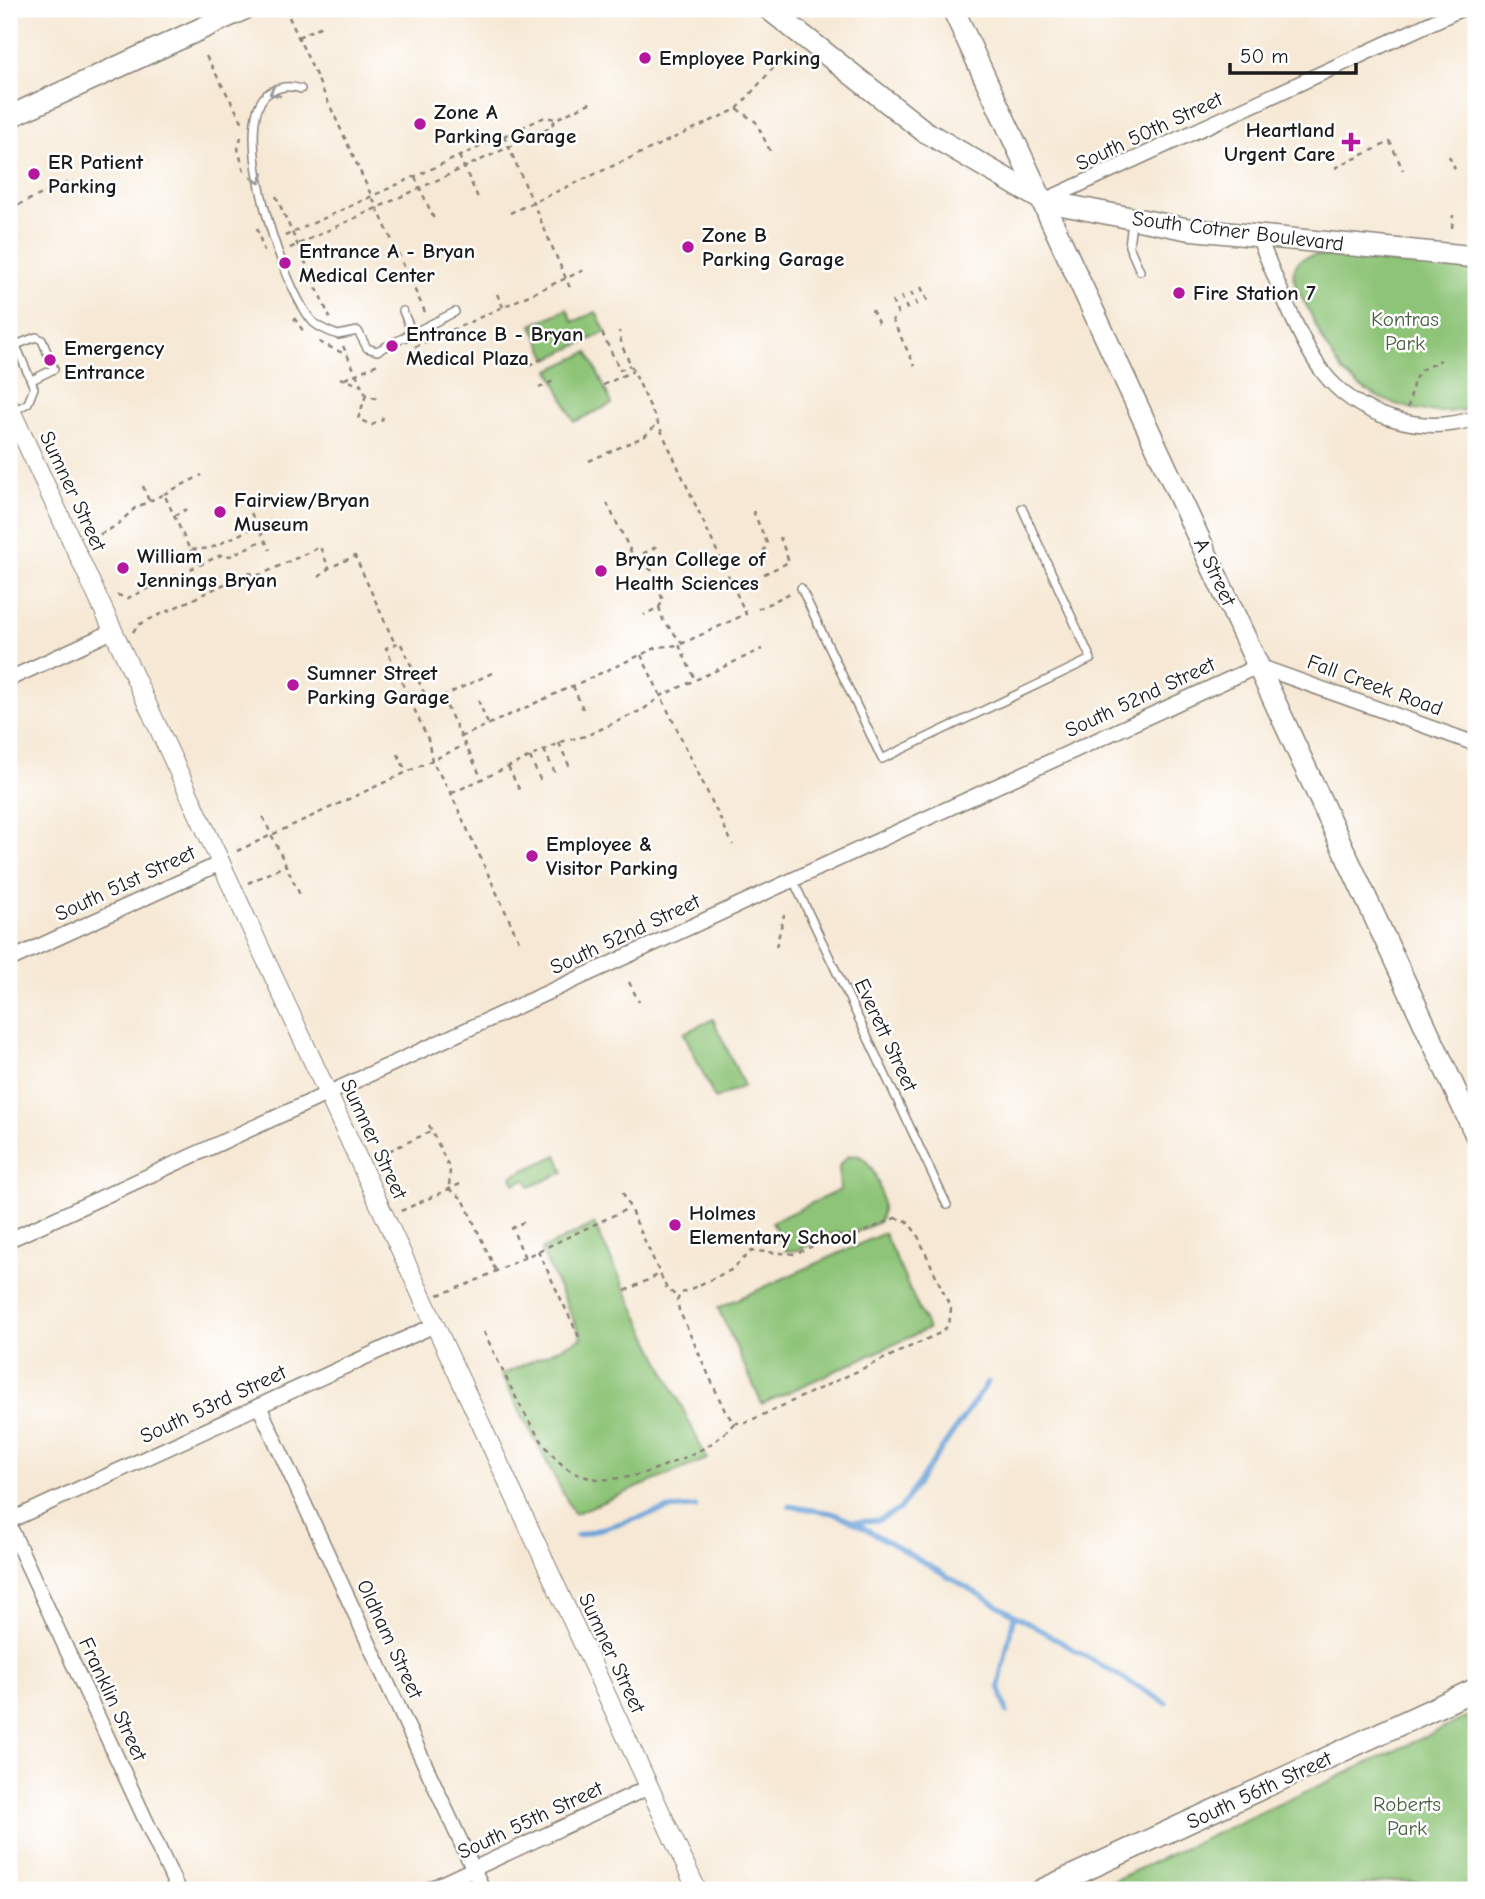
<svg xmlns="http://www.w3.org/2000/svg" width="1485" height="1899" font-family="'Comic Neue',sans-serif">
<style>
.green{fill:#8dc477;stroke:#54704a;stroke-width:2}
.lines{fill:none;stroke-linecap:round;stroke-linejoin:round}
.stream{stroke:#69a1d7;stroke-width:5}
.service-casing{stroke:#898278;stroke-width:10}
.minor-casing{stroke:#898278;stroke-width:17}
.tertiary-casing{stroke:#898278;stroke-width:20}
.secondary-casing{stroke:#898278;stroke-width:24}
.path{stroke:#898278;stroke-width:2.5;stroke-dasharray:5 5;stroke-linecap:butt}
.service{stroke:#fff;stroke-width:7}
.minor{stroke:#fff;stroke-width:14}
.tertiary{stroke:#fff;stroke-width:18}
.secondary{stroke:#fff;stroke-width:21}
.oneway{stroke:#999}
.poi-dot{fill:#b5179e;stroke:#fff;stroke-width:2.5}
.labels{text-anchor:middle;stroke-width:5;stroke-linejoin:round;paint-order:stroke}
.poi-label{font-size:21px;font-weight:bold;fill:#1c1c1c;stroke:#fff;text-anchor:start}
.street-label{font-size:21px;fill:#1c1c1c;stroke:#fff}
.park-label{font-size:21px;fill:#495f40;stroke:#fff}
</style>
<rect width="100%" height="100%" fill="#fff"/>
<filter id="ink" filterUnits="userSpaceOnUse"><feTurbulence type="fractalNoise" baseFrequency=".0143" numOctaves="2"/><feDisplacementMap in="SourceGraphic" scale="14" xChannelSelector="R" yChannelSelector="G"/><feConvolveMatrix kernelMatrix="1 2 1 2 8 2 1 2 1" color-interpolation-filters="sRGB"/></filter>
<filter id="wash" filterUnits="userSpaceOnUse"><feTurbulence type="fractalNoise" baseFrequency=".00686" numOctaves="4" result="noise"/><feDisplacementMap in="SourceGraphic" scale="28" xChannelSelector="R" yChannelSelector="G"/><feGaussianBlur stdDeviation="1.57" result="paint"/><feColorMatrix in="noise" values="0 0 0 0 0 0 0 0 0 0 0 0 0 0 0 0 0 1.4 0 .05"/><feComposite in="paint" operator="in"/></filter>
<g filter="url(#wash)">
<rect width="100%" height="100%" fill="#f6e8d4"/>
<g class="green">
<path d="M1314,255L1476,270V406C1437,422 1370,404 1343,371C1328,353 1318,331 1309,310C1303,299 1291,283 1294,270C1297,260 1304,257 1314,255Z"/>
<path d="M567,309L573,322L596,312L606,332L548,359L532,325Z"/>
<path d="M588,352L612,404L574,422L550,370Z"/>
<path d="M713,1019L744,1086L715,1099L684,1033Z"/>
<path d="M557,1155L564,1172L530,1187L526,1179L515,1184L512,1176Z"/>
<path d="M857,1155C876,1161 888,1205 879,1222L852,1234L835,1233L798,1250L786,1251L772,1222L840,1190L839,1166L848,1156Z"/>
<path d="M594,1224L707,1459L574,1514L501,1375L582,1338L541,1250Z"/>
<path d="M884,1233L928,1329L762,1404L718,1308Z"/>
<path d="M1476,1713V1889L1396,1881L1330,1890H1093Z"/>
</g>
<g class="lines">
<g class="stream">
<path d="M789,1506L832,1513L854,1522L1166,1703"/>
<path d="M854,1522L879,1520L900,1509L988,1382"/>
<path d="M577,1536L668,1509L696,1507"/>
<path d="M1007,1712L999,1686L1014,1615"/>
</g>
</g>
</g>
<g filter="url(#ink)">
<g class="lines">
<defs>
<g id="service">
<path d="M301,89C290,85 281,86 270,92C226,118 284,293 314,323C321,329 330,332 338,335L358,331L367,348L377,351L455,312"/>
<path d="M1132,222L1129,246L1140,271"/>
<path d="M403,311L410,328L407,337"/>
<path d="M9,329L34,388L28,403L14,411"/>
<path d="M16,345L36,337L42,340L54,369L32,380"/>
<path d="M801,588L882,759L1091,659L1022,508"/>
<path d="M793,880L947,1205"/>
</g>
<g id="minor">
<path d="M1046,200L1461,9"/>
<path d="M1258,236C1274,274 1299,340 1322,371C1357,417 1422,436 1476,418"/>
<path d="M9,679L113,631"/>
<path d="M9,960L221,863"/>
<path d="M9,1240L1258,666L1476,744"/>
<path d="M259,1406L483,1890"/>
<path d="M9,1521L435,1325"/>
<path d="M9,1525L178,1890"/>
<path d="M428,1890L649,1787"/>
</g>
<path id="tertiary" d="M9,406L697,1890"/>
<g id="secondary">
<path d="M769,9L924,131L1044,201L1187,229L1476,257"/>
<path d="M953,9L1476,1135"/>
<path d="M9,117L244,9"/>
<path d="M1042,1890L1476,1689"/>
</g>
</defs>
<use href="#service" class="service-casing"/>
<use href="#minor" class="minor-casing"/>
<use href="#tertiary" class="tertiary-casing"/>
<use href="#secondary" class="secondary-casing"/>
<g class="path">
<path d="M289,17L425,312"/>
<path d="M298,37L324,25"/>
<path d="M206,56L243,123"/>
<path d="M737,109L756,122L771,153"/>
<path d="M504,136L570,288"/>
<path d="M241,137L238,149L244,171"/>
<path d="M459,156L479,200"/>
<path d="M1449,156L1455,169"/>
<path d="M1335,168L1390,142L1403,170"/>
<path d="M415,177L435,221"/>
<path d="M276,196L330,318"/>
<path d="M9,209L73,180"/>
<path d="M510,213L737,109L790,49"/>
<path d="M257,228L265,255"/>
<path d="M1452,228L1453,215"/>
<path d="M285,236L545,117L556,119"/>
<path d="M290,248L550,128L556,119L592,102"/>
<path d="M921,287L928,302"/>
<path d="M911,292L918,307"/>
<path d="M497,294L503,307"/>
<path d="M901,296L908,311"/>
<path d="M9,300L18,319"/>
<path d="M892,301L899,316"/>
<path d="M872,310L879,325"/>
<path d="M294,318L304,332"/>
<path d="M892,319L915,366"/>
<path d="M602,333L620,370L630,365"/>
<path d="M319,342L347,355"/>
<path d="M343,346L366,395L378,399"/>
<path d="M415,347L584,270"/>
<path d="M529,365L547,356"/>
<path d="M340,378L362,386"/>
<path d="M345,379L380,363"/>
<path d="M603,385L633,371"/>
<path d="M539,388L555,380"/>
<path d="M366,395L358,419L372,425L382,420L384,413"/>
<path d="M1408,408L1414,380L1421,370L1441,360"/>
<path d="M589,461L645,436L657,424"/>
<path d="M143,486L149,501"/>
<path d="M164,494L202,475"/>
<path d="M607,503L637,564C661,568 656,584 663,601L659,607L644,615"/>
<path d="M753,511L767,543L759,564"/>
<path d="M251,513L270,550"/>
<path d="M174,516L187,509"/>
<path d="M91,539L116,526L135,508L164,494L190,550L211,548L257,526"/>
<path d="M190,550L198,566"/>
<path d="M634,558L658,546"/>
<path d="M764,574L789,562L780,537"/>
<path d="M319,577L329,568L355,556L395,644"/>
<path d="M117,595L128,598L221,555L230,556L263,540"/>
<path d="M659,607L663,620L683,644"/>
<path d="M758,609L790,593"/>
<path d="M133,632L138,625L248,573L260,575L320,547L329,568"/>
<path d="M679,645L695,680"/>
<path d="M641,655L733,845"/>
<path d="M492,673L429,703L400,642L386,648L428,739L432,761L451,794L520,943"/>
<path d="M573,686L583,709"/>
<path d="M442,697L482,779"/>
<path d="M478,700L488,724"/>
<path d="M461,737L658,647L679,645L746,614L622,346L619,331"/>
<path d="M559,743L571,770"/>
<path d="M544,750L557,777"/>
<path d="M398,754L406,772"/>
<path d="M530,757L542,784"/>
<path d="M508,767L521,793"/>
<path d="M452,793L564,741L586,736L644,709L661,696L762,649"/>
<path d="M263,817L300,895"/>
<path d="M237,851L465,745"/>
<path d="M248,883L286,865"/>
<path d="M776,947L784,915"/>
<path d="M629,982L639,1002"/>
<path d="M429,1125L450,1169L449,1188"/>
<path d="M380,1155L432,1131"/>
<path d="M449,1189L463,1199L496,1271"/>
<path d="M623,1193L667,1289L678,1297"/>
<path d="M401,1211L460,1184"/>
<path d="M895,1218L907,1221L917,1234L951,1309L949,1325L940,1333L745,1423H734L725,1411L679,1310L677,1301L680,1294L731,1270L752,1251L795,1254L835,1236L857,1235Z"/>
<path d="M524,1222L512,1228L525,1258"/>
<path d="M538,1251L580,1339"/>
<path d="M625,1291L660,1274"/>
<path d="M438,1295L471,1283L629,1208"/>
<path d="M484,1332C502,1368 535,1447 568,1469C594,1487 633,1478 661,1467C687,1457 716,1446 734,1423"/>
</g>
<use href="#service" class="service"/>
<use href="#minor" class="minor"/>
<use href="#tertiary" class="tertiary"/>
<use href="#secondary" class="secondary"/>
</g>
<defs><path id="oneway-chevron" d="M-2-3.5L2.5 0L-2 3.5" fill="none" stroke-width="1.6" stroke-linecap="round" stroke-linejoin="round" transform="scale(1.75)"/></defs>
<g class="oneway">
<use href="#oneway-chevron" transform="translate(274 92) rotate(154)"/>
<use href="#oneway-chevron" transform="translate(258 179) rotate(71)"/>
</g>
</g>
<g class="poi-dot">
<circle cx="645" cy="58" r="7"/>
<circle cx="420" cy="124" r="7"/>
<path d="M1347.5 131.5h7v7h7v7h-7v7h-7v-7h-7v-7h7z"/>
<circle cx="34" cy="174" r="7"/>
<circle cx="688" cy="247" r="7"/>
<circle cx="285" cy="263" r="7"/>
<circle cx="1179" cy="293" r="7"/>
<circle cx="392" cy="346" r="7"/>
<circle cx="50" cy="360" r="7"/>
<circle cx="220" cy="512" r="7"/>
<circle cx="123" cy="568" r="7"/>
<circle cx="601" cy="571" r="7"/>
<circle cx="293" cy="685" r="7"/>
<circle cx="532" cy="856" r="7"/>
<circle cx="675" cy="1225" r="7"/>
</g>
<g class="labels">
<g class="poi-label">
<text x="659" y="65">Employee Parking</text>
<text x="434" y="119">Zone A<tspan x="434" dy="24">Parking Garage</tspan></text>
<text x="1335" y="137" text-anchor="end">Heartland<tspan x="1335" dy="24">Urgent Care</tspan></text>
<text x="48" y="169">ER Patient<tspan x="48" dy="24">Parking</tspan></text>
<text x="702" y="242">Zone B<tspan x="702" dy="24">Parking Garage</tspan></text>
<text x="299" y="258">Entrance A - Bryan<tspan x="299" dy="24">Medical Center</tspan></text>
<text x="1193" y="300">Fire Station 7</text>
<text x="406" y="341">Entrance B - Bryan<tspan x="406" dy="24">Medical Plaza</tspan></text>
<text x="64" y="355">Emergency<tspan x="64" dy="24">Entrance</tspan></text>
<text x="234" y="507">Fairview/Bryan<tspan x="234" dy="24">Museum</tspan></text>
<text x="137" y="563">William<tspan x="137" dy="24">Jennings Bryan</tspan></text>
<text x="615" y="566">Bryan College of<tspan x="615" dy="24">Health Sciences</tspan></text>
<text x="307" y="680">Sumner Street<tspan x="307" dy="24">Parking Garage</tspan></text>
<text x="546" y="851">Employee &amp;<tspan x="546" dy="24">Visitor Parking</tspan></text>
<text x="689" y="1220">Holmes<tspan x="689" dy="24">Elementary School</tspan></text>
</g>
<g class="street-label">
<text transform="translate(1149 131) rotate(-25)" y="7">South 50th Street</text>
<text transform="translate(1238 231) rotate(7)" y="7">South Cotner Boulevard</text>
<text transform="translate(73 491) rotate(65)" y="7">Sumner Street</text>
<text transform="translate(1215 572) rotate(65)" y="7">A Street</text>
<text transform="translate(1375 685) rotate(20)" y="7">Fall Creek Road</text>
<text transform="translate(1140 697) rotate(-25)" y="7">South 52nd Street</text>
<text transform="translate(125 883) rotate(-25)" y="7">South 51st Street</text>
<text transform="translate(625 934) rotate(-25)" y="7">South 52nd Street</text>
<text transform="translate(886 1035) rotate(65)" y="7">Everett Street</text>
<text transform="translate(374 1139) rotate(65)" y="7">Sumner Street</text>
<text transform="translate(213 1404) rotate(-25)" y="7">South 53rd Street</text>
<text transform="translate(390 1639) rotate(65)" y="7">Oldham Street</text>
<text transform="translate(612 1653) rotate(65)" y="7">Sumner Street</text>
<text transform="translate(113 1699) rotate(65)" y="7">Franklin Street</text>
<text transform="translate(1259 1790) rotate(-25)" y="7">South 56th Street</text>
<text transform="translate(530 1820) rotate(-25)" y="7">South 55th Street</text>
</g>
<g class="park-label">
<text x="1405" y="326">Kontras<tspan x="1405" dy="24">Park</tspan></text>
<text x="1407" y="1811">Roberts<tspan x="1407" dy="24">Park</tspan></text>
</g>
</g>
<rect width="1485" height="1899" fill="none" stroke="#fff" stroke-width="35"/>
<path d="M1230 63v10h126v-10" fill="none" stroke="#1c1c1c" stroke-width="3.5"/>
<text x="1240" y="63" font-size="21" fill="#1c1c1c" stroke="#ffffff" stroke-width="5" paint-order="stroke">50 m</text>
</svg>
